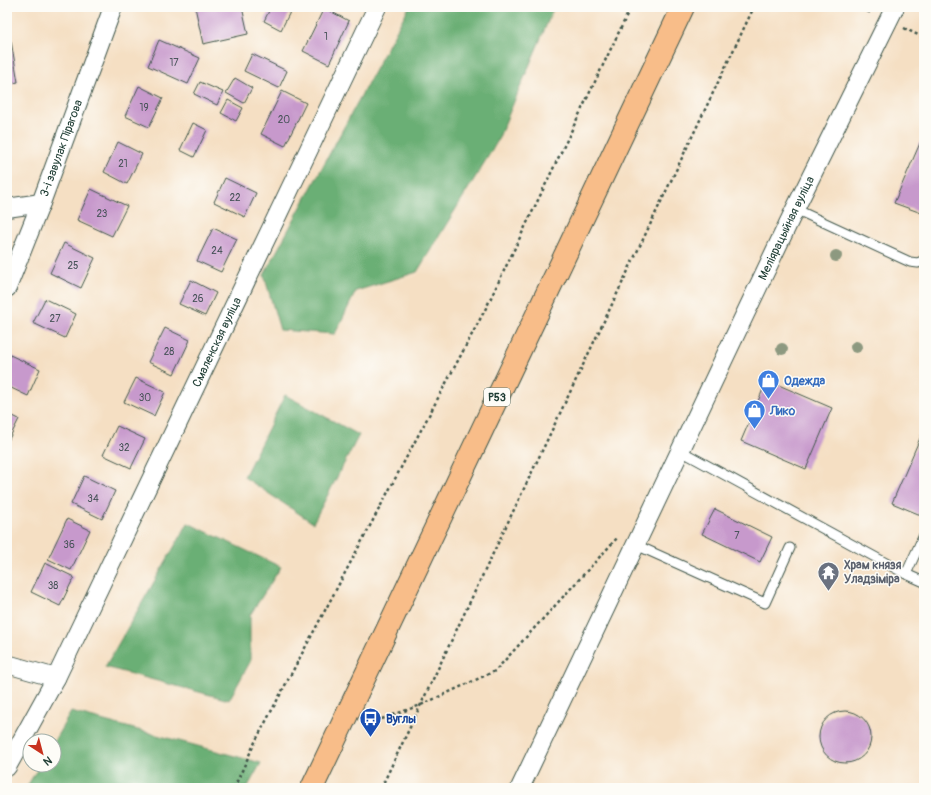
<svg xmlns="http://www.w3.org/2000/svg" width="931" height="795" font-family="Pangolin,sans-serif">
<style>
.forest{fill:#6aaf74;stroke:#447654}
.building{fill:#c799cc}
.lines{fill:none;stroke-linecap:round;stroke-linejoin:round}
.lane-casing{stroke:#3f5549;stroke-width:11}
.street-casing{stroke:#3f5549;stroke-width:20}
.primary-casing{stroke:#3f5549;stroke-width:24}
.path{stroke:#3f5549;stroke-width:2.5;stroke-dasharray:3 3;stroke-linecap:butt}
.lane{stroke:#fff;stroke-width:9}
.street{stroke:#fff;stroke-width:18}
.primary{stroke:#f8bd89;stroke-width:22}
.tree{fill:#8d9980}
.labels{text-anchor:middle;stroke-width:3;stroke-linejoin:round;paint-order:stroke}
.number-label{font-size:10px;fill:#49545a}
.shield{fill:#fdfcf7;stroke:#62766e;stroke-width:1}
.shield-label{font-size:11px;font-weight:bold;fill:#1f3d34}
.street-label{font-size:12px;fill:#1f3d34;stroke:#fdfcf7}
.shop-label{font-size:12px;font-weight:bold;fill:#366cbe;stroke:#fdfcf7;text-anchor:start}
.worship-label{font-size:12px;font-weight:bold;fill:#5b616d;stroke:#fdfcf7;text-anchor:start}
.transit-label{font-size:12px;font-weight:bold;fill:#164399;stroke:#fdfcf7;text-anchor:start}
</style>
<rect width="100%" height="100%" fill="#fdfcf7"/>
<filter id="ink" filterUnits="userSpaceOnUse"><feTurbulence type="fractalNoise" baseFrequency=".025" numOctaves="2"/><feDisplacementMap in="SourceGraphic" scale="8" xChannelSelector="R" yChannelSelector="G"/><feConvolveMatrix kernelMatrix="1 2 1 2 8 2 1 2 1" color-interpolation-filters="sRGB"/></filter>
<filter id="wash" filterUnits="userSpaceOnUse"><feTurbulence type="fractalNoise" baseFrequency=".012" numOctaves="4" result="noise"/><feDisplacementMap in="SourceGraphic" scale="16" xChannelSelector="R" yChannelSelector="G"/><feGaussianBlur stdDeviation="0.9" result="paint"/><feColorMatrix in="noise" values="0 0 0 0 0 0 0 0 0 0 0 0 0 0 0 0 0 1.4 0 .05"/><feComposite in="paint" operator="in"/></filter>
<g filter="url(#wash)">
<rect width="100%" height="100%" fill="#f5dfc3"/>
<g class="forest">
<path d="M409,7H502L505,9L521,7H554L497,142L417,272L356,291L335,334L280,330L264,275Z"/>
<path d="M285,395L359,435L313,523L244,477Z"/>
<path d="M188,523L281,567L250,615V662L229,700L105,667Z"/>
<path d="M71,712L261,763L247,788H26L40,765H54V741Z"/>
</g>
<g id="blocks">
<g class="building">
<path d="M195,7H242L248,34L203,44Z"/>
<path d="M271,7L292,8L281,30L264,21Z"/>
<path d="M324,8L349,21L329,64L303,51Z"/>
<path d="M159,40L200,58L188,84L148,66Z"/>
<path d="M11,41L18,82L7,84V42Z"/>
<path d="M252,54L287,71L279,88L244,71Z"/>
<path d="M235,78L252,88L244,103L226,93Z"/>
<path d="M200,82L223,92L217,105L194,94Z"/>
<path d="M139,86L163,98L149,127L125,116Z"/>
<path d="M282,91L306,103L285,146L261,134Z"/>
<path d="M228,100L243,108L236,121L221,113Z"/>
<path d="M193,123L207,130L194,157L180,150Z"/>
<path d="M924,134V214L894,203Z"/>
<path d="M118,142L142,154L127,184L104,172Z"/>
<path d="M225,178L256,193L245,217L214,202Z"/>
<path d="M91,189L127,206L112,236L77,220Z"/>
<path d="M213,228L237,239L221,272L197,261Z"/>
<path d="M64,243L95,258L81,288L50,273Z"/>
<path d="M191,280L216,293L205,316L179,304Z"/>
<path d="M45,299L76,314L65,338L33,323Z"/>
<path d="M165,328L190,340L174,374L148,362Z"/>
<path d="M10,355L40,369L28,396L7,386V362Z"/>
<path d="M136,378L165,392L154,416L124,402Z"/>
<path d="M767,380L832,408L806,469L741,441Z"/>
<path d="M7,413L19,419L7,443Z"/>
<path d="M117,426L145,439L131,468L103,455Z"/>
<path d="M924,429V513L923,516L892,503Z"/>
<path d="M84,476L115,491L102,519L71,504Z"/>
<path d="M715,509L772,537L760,562L702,534Z"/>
<path d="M67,519L90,530L71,570L48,559Z"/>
<path d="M45,563L74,577L60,606L31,592Z"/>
<circle cx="845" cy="737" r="26"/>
</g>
</g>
</g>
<g filter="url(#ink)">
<use href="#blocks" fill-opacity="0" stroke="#3f5549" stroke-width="1"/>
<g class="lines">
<defs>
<g id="lane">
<path d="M795,209L910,262L918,263L924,260"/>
<path d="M681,451L906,574L924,582"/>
<path d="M636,545L765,603L790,548"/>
<path d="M906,574L924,535"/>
</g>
<g id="street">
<path d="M7,208L41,203"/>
<path id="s1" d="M7,288L41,203L113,7"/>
<path d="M7,664L56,678"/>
<path id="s2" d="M7,767L56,678L377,7"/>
<path id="s3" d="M520,788L795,209L895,7"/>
</g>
<path id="primary" d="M312,788L683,7"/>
</defs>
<use href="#lane" class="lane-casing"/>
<use href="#street" class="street-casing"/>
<use href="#primary" class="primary-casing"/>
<g class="path">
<path d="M856,7L872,13"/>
<path d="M904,28L924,38"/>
<path d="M376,721L421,705L495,671L618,537"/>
<path d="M234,788L256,740L486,308L631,7"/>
<path d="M381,788L754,7"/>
</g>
<use href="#lane" class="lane"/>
<use href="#street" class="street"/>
<use href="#primary" class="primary"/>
</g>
<g class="tree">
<circle cx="836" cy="256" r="6"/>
<circle cx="856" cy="347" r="6"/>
<circle cx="782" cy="349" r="6"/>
</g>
</g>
<defs>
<symbol id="shop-pin" viewBox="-11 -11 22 30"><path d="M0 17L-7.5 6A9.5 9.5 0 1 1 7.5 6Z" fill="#3f7fe0" stroke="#fdfcf7"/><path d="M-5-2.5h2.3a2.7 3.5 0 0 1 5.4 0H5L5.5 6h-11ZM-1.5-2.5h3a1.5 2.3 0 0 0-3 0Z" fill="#fff"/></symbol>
<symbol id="temple-pin" viewBox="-11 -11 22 30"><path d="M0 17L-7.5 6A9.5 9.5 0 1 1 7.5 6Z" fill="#6b7280" stroke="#fdfcf7"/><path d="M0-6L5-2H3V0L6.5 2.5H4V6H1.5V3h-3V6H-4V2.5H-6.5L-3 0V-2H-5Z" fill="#fff"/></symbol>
<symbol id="bus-pin" viewBox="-11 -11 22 30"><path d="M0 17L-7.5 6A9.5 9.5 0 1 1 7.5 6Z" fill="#1a4fb4" stroke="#fdfcf7"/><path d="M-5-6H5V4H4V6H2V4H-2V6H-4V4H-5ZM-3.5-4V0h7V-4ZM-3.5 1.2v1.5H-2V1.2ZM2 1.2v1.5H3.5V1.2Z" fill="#fff"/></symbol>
</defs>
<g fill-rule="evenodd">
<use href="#shop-pin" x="756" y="368" width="25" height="34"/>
<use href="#shop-pin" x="742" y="398" width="25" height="34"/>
<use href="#temple-pin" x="816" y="560" width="25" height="34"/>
<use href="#bus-pin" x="358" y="706" width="25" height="34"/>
</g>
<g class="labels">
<g class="number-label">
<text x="326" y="40">1</text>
<text x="174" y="66">17</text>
<text x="144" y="111">19</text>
<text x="284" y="123">20</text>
<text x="123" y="167">21</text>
<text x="235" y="201">22</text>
<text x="102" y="217">23</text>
<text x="217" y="254">24</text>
<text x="73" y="269">25</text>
<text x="198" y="302">26</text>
<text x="55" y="322">27</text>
<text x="169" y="355">28</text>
<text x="145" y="401">30</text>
<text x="124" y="451">32</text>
<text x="93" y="502">34</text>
<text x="737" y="539">7</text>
<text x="69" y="548">36</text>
<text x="53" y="589">38</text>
</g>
<rect class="shield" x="484" y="388" width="26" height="18" rx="3"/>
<g class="shield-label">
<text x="497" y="401">Р53</text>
</g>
<g class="street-label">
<text dy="4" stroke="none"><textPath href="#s1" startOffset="150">3-і завулак Пірагова</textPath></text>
<text dy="4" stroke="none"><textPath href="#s3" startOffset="620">Меліярацыйная вуліца</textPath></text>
<text dy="4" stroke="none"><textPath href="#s2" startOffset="474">Смаленская вуліца</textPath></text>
</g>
<g class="shop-label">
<text x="784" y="385">Одежда</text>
<text x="770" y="415">Лико</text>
</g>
<g class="worship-label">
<text x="844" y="569">Храм князя<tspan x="844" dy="14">Уладзіміра</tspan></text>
</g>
<g class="transit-label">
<text x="386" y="723">Вуглы</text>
</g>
</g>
<rect width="931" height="795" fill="none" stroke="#fdfcf7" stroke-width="24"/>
<g transform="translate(42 753) rotate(144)"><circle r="19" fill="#fdfcf7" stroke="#a4b0a9"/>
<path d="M0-3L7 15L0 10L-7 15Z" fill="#c8321e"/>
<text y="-6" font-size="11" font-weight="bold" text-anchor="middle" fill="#1f3d34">N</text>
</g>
</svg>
